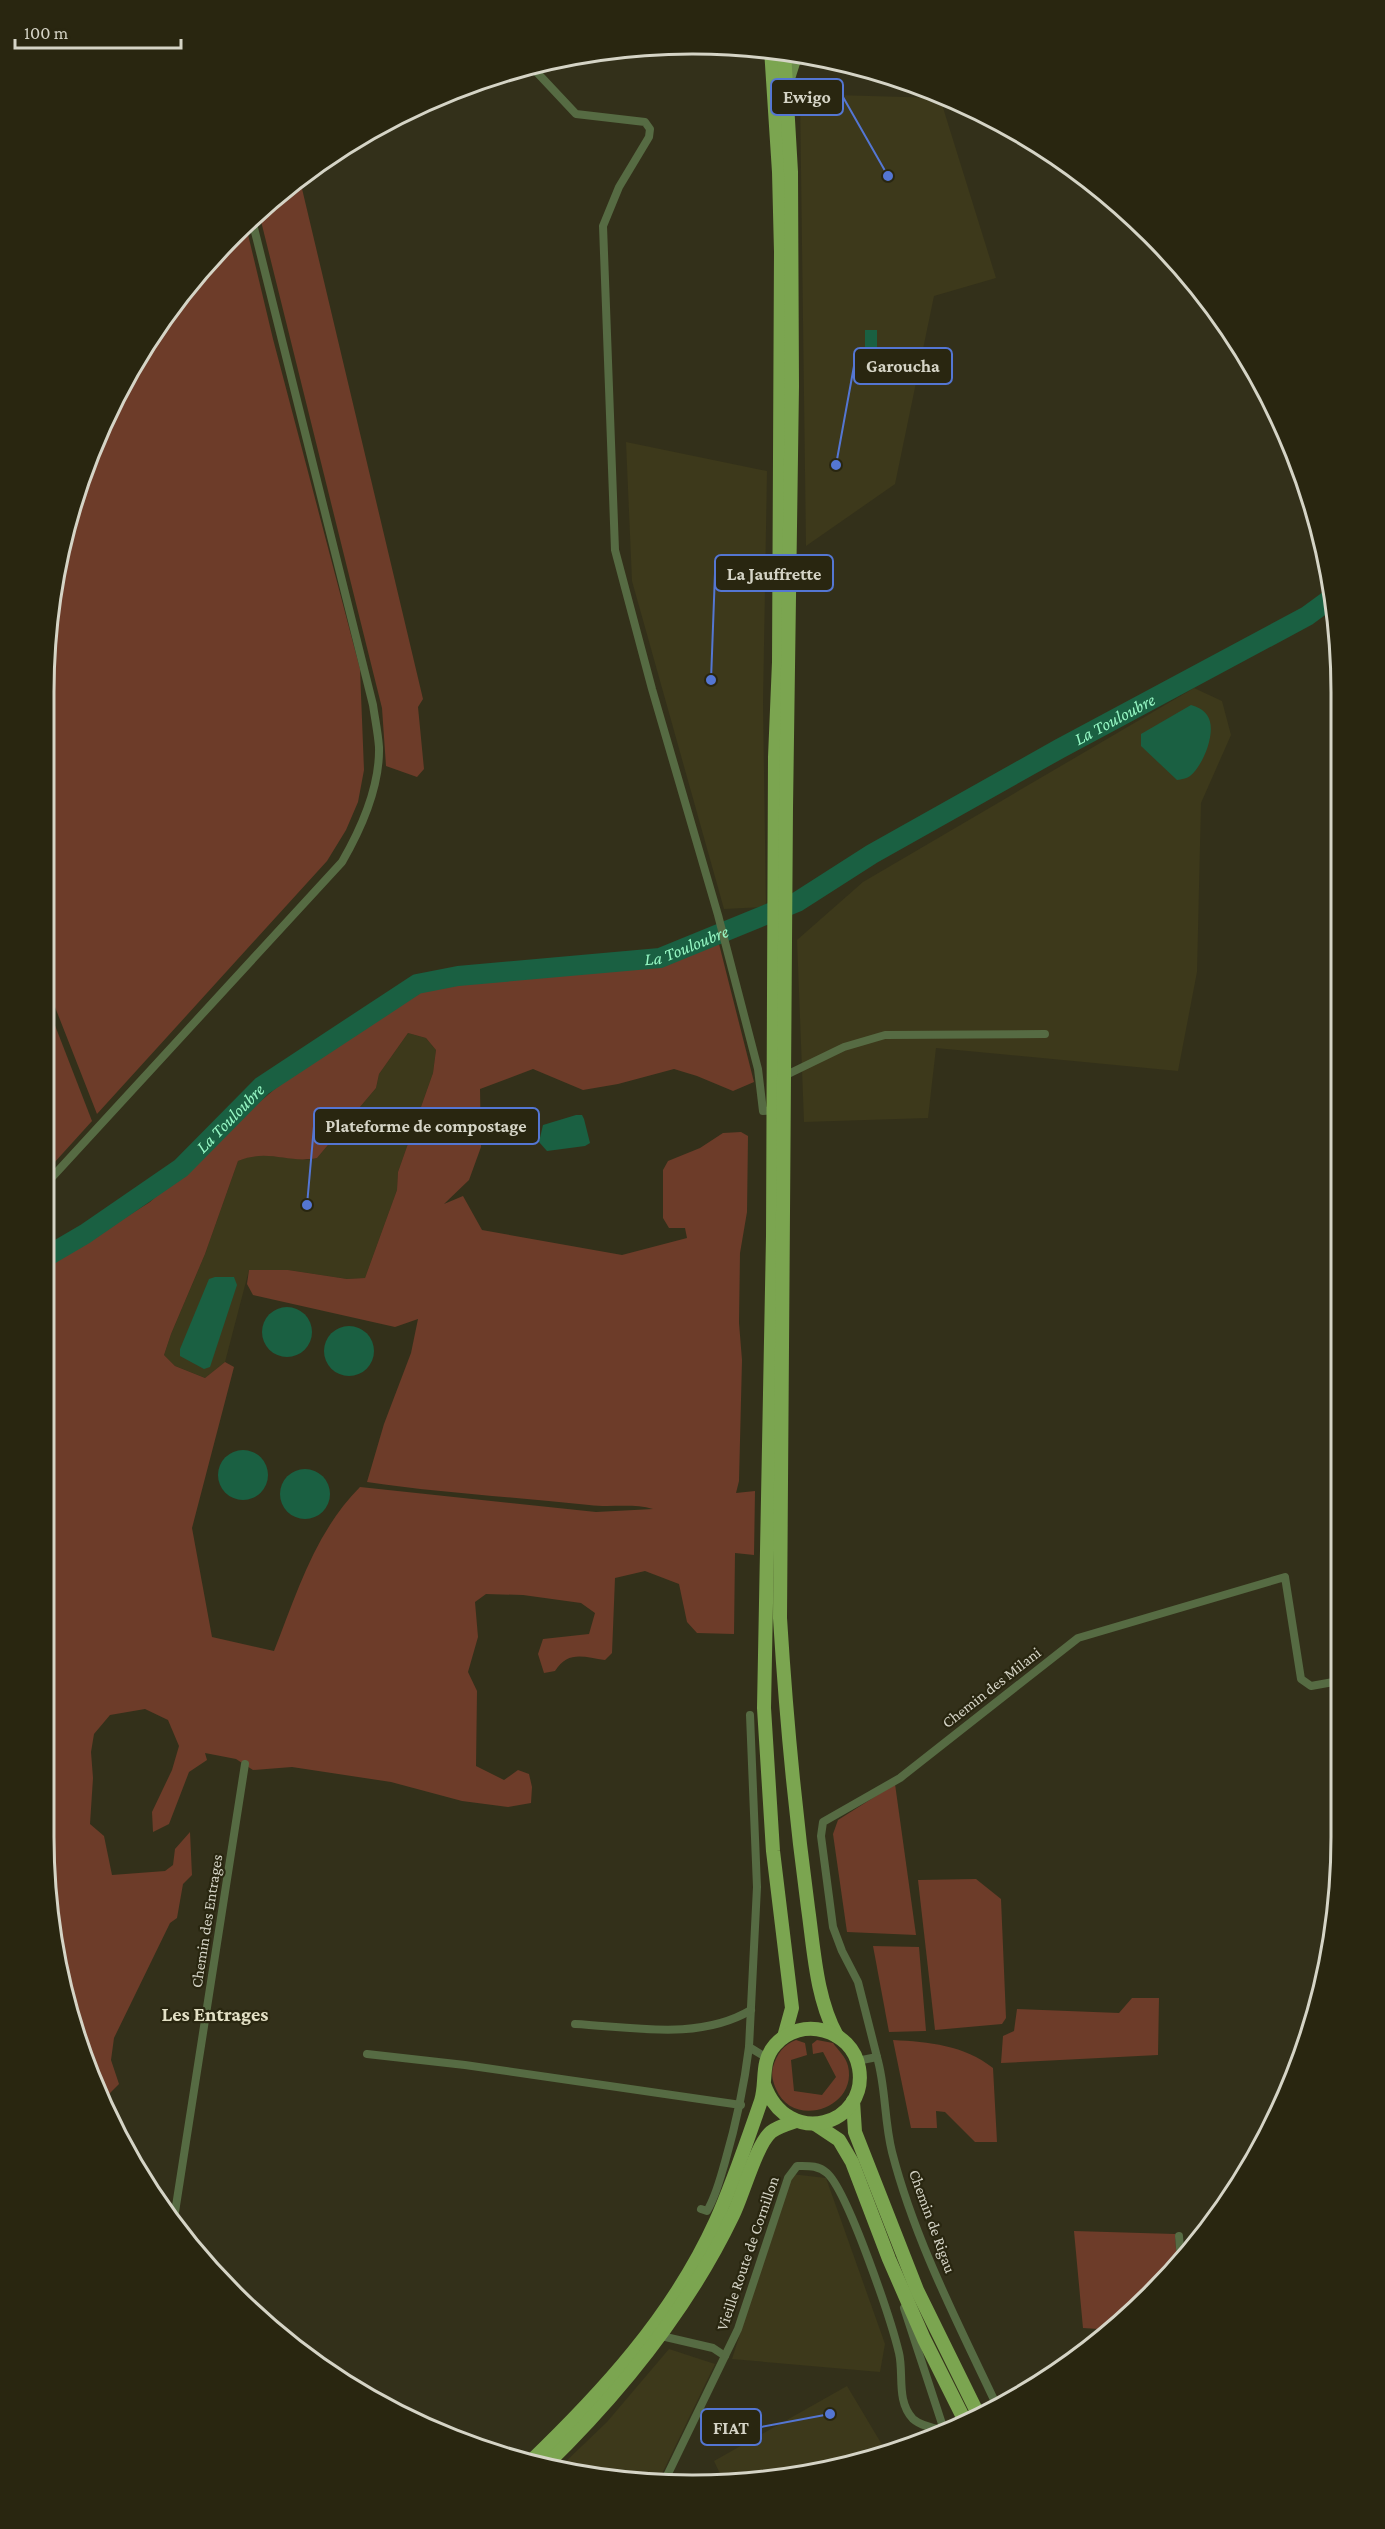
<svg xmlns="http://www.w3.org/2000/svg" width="1385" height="2529" font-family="'Crimson Pro',serif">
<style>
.built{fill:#3d391b}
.green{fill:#6d3c29;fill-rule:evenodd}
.water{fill:#1a6042}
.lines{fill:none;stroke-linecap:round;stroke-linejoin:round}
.river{stroke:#1a6042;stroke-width:20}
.street{stroke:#566b43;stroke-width:8}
.secondary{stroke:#6b8c4b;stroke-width:12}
.primary{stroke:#7ba550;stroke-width:14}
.labels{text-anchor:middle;stroke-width:4.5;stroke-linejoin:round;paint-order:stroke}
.street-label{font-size:16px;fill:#d5d4c6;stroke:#292610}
.water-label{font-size:18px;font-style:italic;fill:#96f7c4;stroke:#292610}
.quarter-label{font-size:20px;font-weight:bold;fill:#e3e0c5;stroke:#292610}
.rim{fill:none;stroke:#d5d4c6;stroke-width:3}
.leader{fill:none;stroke:#5476d3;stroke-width:2}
.callout-dot{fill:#5476d3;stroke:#292610;stroke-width:2}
.callout{fill:#292610;stroke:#5476d3;stroke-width:2}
.callout-label{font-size:18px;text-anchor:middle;font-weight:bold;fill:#d5d4c6}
</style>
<rect width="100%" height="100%" fill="#33301a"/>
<g class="built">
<path d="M800,94L940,98L996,278L934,296L895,484L806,546Z"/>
<path d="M626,442L767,471L763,704L766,907L724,909L632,581Z"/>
<path d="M1194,688L1222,701L1231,735L1201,803L1197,972L1178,1071L936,1048L928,1118L804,1122L797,940L863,882Z"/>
<path d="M408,1033L426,1038L436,1050L433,1073L398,1172L397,1190L365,1278L347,1279L288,1270H249L225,1362L205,1378L175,1366L164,1355L171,1334L205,1254L238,1161L254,1154L307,1160L317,1158L376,1088L379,1074Z"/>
<path d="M791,2174L826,2178L885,2344L880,2372L732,2359Z"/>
<path d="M669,2349L715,2364L657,2484L558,2469L607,2422Z"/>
<path d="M847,2386L884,2448L923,2442L860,2463L725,2484L714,2461Z"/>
</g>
<g class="green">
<path d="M299,176L423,699L418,707L424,769L417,777L386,766L382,708L259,213Z"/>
<path d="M246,226L273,339L360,669L364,770L358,802L346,830L327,861L97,1114L44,979L45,650L66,524L130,368L204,265Z"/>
<path d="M718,940L754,1082L733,1091L697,1076L674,1069L618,1084L583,1090L533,1069L480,1089L481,1147L469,1180L444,1204L463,1196L482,1230L622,1255L687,1238L685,1228H669L663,1218V1170L668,1161L700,1148L723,1133L741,1132L748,1136L747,1212L740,1253L739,1323L742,1360L739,1481L736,1493L755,1491L754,1555L735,1553L734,1634L697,1633L687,1622L679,1584L645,1571L615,1578L612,1653L605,1660C584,1657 568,1650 555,1671L544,1673L538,1654L543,1639L589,1634L595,1613L581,1603L523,1595L486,1594L475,1602L478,1637L468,1672L477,1691L476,1766L504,1780L518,1770L529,1774L532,1787L531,1803L508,1807L462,1801L391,1782L292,1767L253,1770L236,1759L205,1753L207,1760L189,1772L169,1824L153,1832L152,1812L172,1770L179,1746L168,1720L145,1709L110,1715L94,1734L91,1752L93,1778L90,1824L104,1836L112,1875L165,1871L173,1865L175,1849L190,1832L192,1875L183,1884L177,1918L170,1923L114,2038L111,2060L119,2084L107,2096L106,2106L78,2045L56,1963L44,1837V1269L150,1202L213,1142L276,1088L354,1029L427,988L537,973H582L666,965ZM408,1033L426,1038L436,1050L433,1073L398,1172L397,1190L365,1278L347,1279L288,1270H249L247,1284L253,1295L395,1327L418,1319L411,1353L384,1424L367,1482C440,1493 515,1497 589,1505C610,1508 632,1503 653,1509L596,1512L360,1487C315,1532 297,1593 274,1651L212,1637L192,1528L234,1367L225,1362L205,1378L175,1366L164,1355L171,1334L205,1254L238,1161C268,1148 288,1164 317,1158L376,1088L379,1074Z"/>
<path d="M44,997L92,1121L44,1174Z"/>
<path d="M895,1784L916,1935L847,1932L833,1834L838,1820Z"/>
<path d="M976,1879L1001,1899L1006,2018L1002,2024L935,2030L918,1880Z"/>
<path d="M873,1946L919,1947L926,2031L889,2032Z"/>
<path d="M1132,1998H1159L1158,2055L1001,2063L1003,2036L1014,2031L1017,2009L1119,2013Z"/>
<path d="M796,2040L805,2043L807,2055L791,2060L794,2091L822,2095L836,2077L823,2052L813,2054L812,2044L817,2040L833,2043C838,2050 846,2057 848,2066C858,2108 793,2130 776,2089C773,2082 771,2075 773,2067C777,2054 783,2045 796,2040Z"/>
<path d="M893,2040C929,2042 964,2045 993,2068L997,2142H975L945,2112L936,2111L937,2128H911Z"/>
<path d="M1074,2231L1175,2234L1177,2264L1114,2330L1083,2328Z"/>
</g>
<g class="water">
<rect x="865" y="330" width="12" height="23"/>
<path d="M1191,705C1197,707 1203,709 1207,715C1218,730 1203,766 1190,776C1186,779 1182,779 1177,780L1141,746V734Z"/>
<path d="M576,1115H582L584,1119L590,1143L585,1146L547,1151L539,1142L543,1125Z"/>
<path d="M215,1277H234L237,1285L210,1367L204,1369L180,1356V1349L209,1279Z"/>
<circle cx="287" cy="1332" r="25"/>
<circle cx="349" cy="1351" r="25"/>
<circle cx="243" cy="1475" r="25"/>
<circle cx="305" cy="1494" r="25"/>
</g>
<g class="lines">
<path class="river" id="s1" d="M44,1258L85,1234L181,1168L262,1086L417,984L458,976L660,958L797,902L872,854L1059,749L1307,616L1333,597"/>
<g class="street">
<path d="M530,65L576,114L645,122L650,129L649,137L619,187L603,226L615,550L652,689L718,915L758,1069L763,1111L777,1110"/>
<path d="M782,1077L844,1047L885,1035L1045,1034"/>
<path d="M44,1186L342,862C361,829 380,786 379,747C378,733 375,719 373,705L252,220"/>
<path d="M750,1715L757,1887L749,2047L767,2058"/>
<path d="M575,2024C633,2027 699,2041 751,2010"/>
<path d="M367,2054L465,2065L741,2105"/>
<path d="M877,2057L858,1982L842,1951L833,1927L821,1836L823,1822L900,1778L1078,1638L1285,1577L1301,1679L1311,1686L1339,1681"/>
<path d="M857,2061L877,2057C886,2088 884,2120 892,2152C915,2241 958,2323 997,2406"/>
<path d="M701,2209L707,2211C716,2196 720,2179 725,2162C736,2124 744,2087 749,2047"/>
<path d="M173,2225L245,1764"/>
<path d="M1179,2236L1181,2260"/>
<path d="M904,2308L945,2433"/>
<path d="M657,2335L713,2348L725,2356"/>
<path d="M663,2484L738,2329L788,2178L797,2166C808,2166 818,2165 827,2173C848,2192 891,2320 899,2353C904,2374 896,2401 913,2419C921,2426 933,2428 943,2430"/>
</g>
<path class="secondary" d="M787,85L794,63L800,54"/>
<g class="primary">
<path d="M771,49L779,172L781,252L779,662L775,757L773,1236L764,1708L773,1851L792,2008L784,2037"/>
<path d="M784,51L791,172L792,386L786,808L780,1618C786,1715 795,1811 808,1908C814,1950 816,1998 837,2036"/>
<path d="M853,2101L855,2132L917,2290L979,2416"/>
<path d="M815,2124L839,2140L852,2162L889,2259L924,2339L966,2423"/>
<path d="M528,2464C602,2393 673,2316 716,2221C733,2183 747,2141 761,2101C767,2082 760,2062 775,2045C801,2015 852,2029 859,2068C869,2124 788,2151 764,2084"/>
<path d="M544,2467C620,2393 687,2311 733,2215C743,2195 756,2145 771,2132C777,2127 787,2124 796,2121"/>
</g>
</g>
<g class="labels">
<g class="street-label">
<text transform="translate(991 1687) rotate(-38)" y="6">Chemin des Milani</text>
<text transform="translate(206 1921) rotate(-81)" y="6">Chemin des Entrages</text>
<text transform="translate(933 2221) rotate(70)" y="6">Chemin de Rigau</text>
<text transform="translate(747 2253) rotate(-71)" y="6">Vieille Route de Cornillon</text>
</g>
<g class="water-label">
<text dy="6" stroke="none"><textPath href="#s1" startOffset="1224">La Touloubre</textPath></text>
<text dy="6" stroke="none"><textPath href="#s1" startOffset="738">La Touloubre</textPath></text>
<text dy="6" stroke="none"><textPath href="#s1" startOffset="234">La Touloubre</textPath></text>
</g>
<g class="quarter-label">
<text x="215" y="2021">Les Entrages</text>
</g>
</g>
<path d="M0 0H1385V2529H0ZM692 54H693A638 638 0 0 1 1331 692V1837A638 638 0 0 1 693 2475H692A638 638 0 0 1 54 1837V692A638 638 0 0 1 692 54Z" fill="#292610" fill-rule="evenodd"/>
<path class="rim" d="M692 54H693A638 638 0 0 1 1331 692V1837A638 638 0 0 1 693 2475H692A638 638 0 0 1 54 1837V692A638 638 0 0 1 692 54Z"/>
<path class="leader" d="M888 176L843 97M836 465L854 366M711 680L715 573M307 1205L314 1126M830 2414L761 2427"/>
<g class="callout-dot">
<circle cx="888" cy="176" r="6"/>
<circle cx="836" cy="465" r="6"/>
<circle cx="711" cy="680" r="6"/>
<circle cx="307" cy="1205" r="6"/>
<circle cx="830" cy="2414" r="6"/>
</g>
<g class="callout">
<rect x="771" y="79" width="72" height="36" rx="6"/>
<rect x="854" y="348" width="98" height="36" rx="6"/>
<rect x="715" y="555" width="118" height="36" rx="6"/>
<rect x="314" y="1108" width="225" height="36" rx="6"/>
<rect x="701" y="2409" width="60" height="36" rx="6"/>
</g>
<g class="callout-label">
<text x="807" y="103">Ewigo</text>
<text x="903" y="372">Garoucha</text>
<text x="774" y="580">La Jauffrette</text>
<text x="426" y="1132">Plateforme de compostage</text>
<text x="731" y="2434">FIAT</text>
</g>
<path d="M15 39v9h166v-9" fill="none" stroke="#d5d4c6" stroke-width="3"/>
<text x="24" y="39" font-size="18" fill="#d5d4c6" stroke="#292610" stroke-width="4.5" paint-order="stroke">100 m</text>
</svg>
